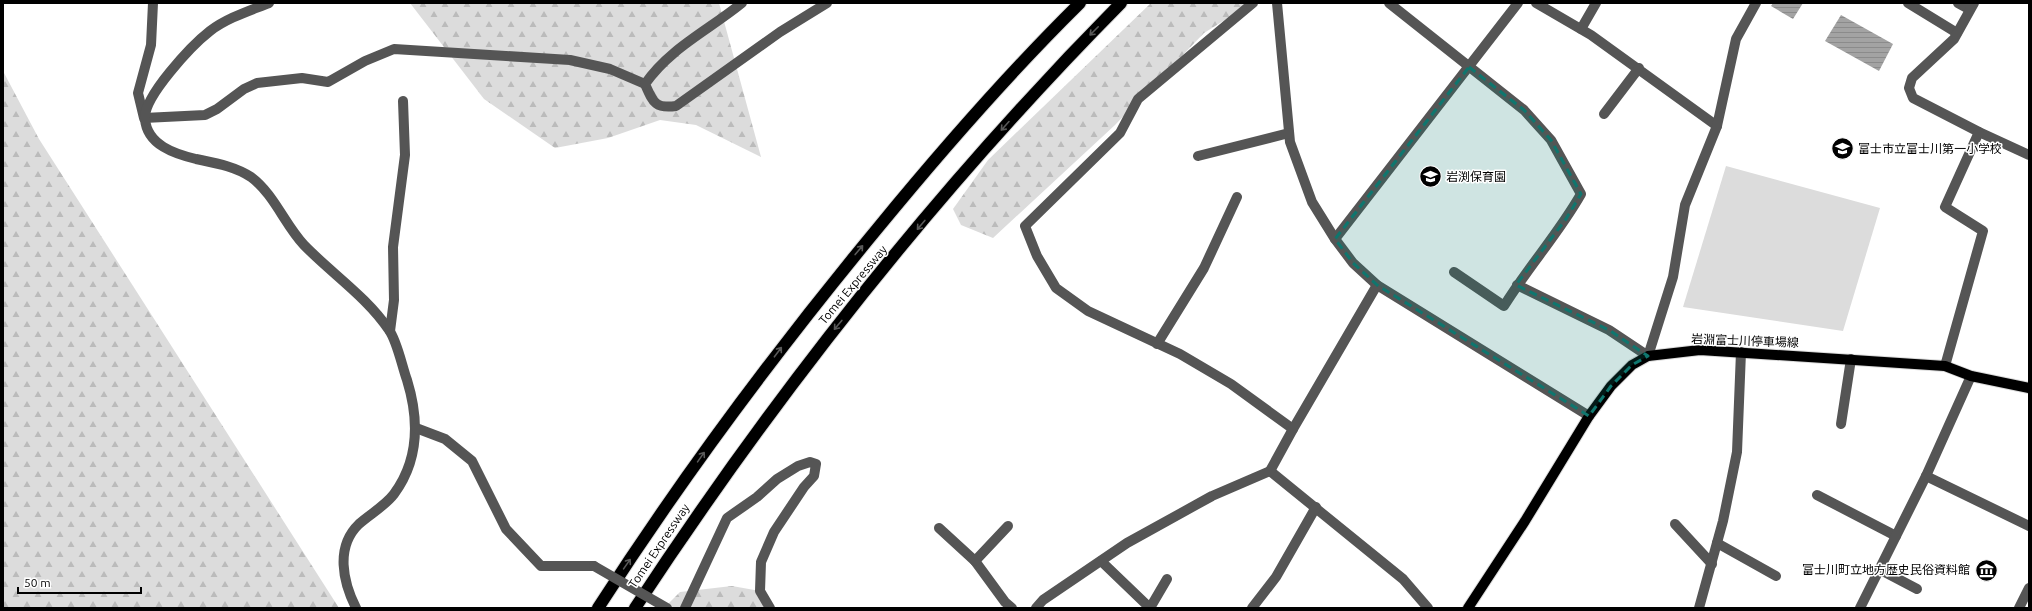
<svg xmlns="http://www.w3.org/2000/svg" width="2032" height="611" font-family="Ubuntu,'Noto Sans JP',sans-serif">
<style>
.forest{fill:url(#forest-firs)}
.garden{fill:#dcdcdc}
.water{fill:url(#water-rules)}
.lines{fill:none;stroke-linecap:round;stroke-linejoin:round}
.major-casing{stroke:#dbdbdb;stroke-width:12}
.highway-casing{stroke:#dbdbdb;stroke-width:14}
.minor{stroke:#555;stroke-width:10}
.major{stroke:#000;stroke-width:10}
.highway{stroke:#000;stroke-width:12}
.minor-bridge{stroke:#555;stroke-width:10}
.oneway{stroke:#595959}
.marked{fill:#0f766e;fill-opacity:0.2;stroke:#0f766e;stroke-width:3;stroke-dasharray:8 5;stroke-linejoin:round}
.labels{text-anchor:middle;stroke-width:3;stroke-linejoin:round;paint-order:stroke}
.poi-label{font-size:12px;fill:#000;stroke:#fff;text-anchor:start}
.street-label{font-size:12px;fill:#000;stroke:#fff}
</style>
<defs>
<pattern id="forest-firs" width="22" height="20" patternUnits="userSpaceOnUse"><rect width="22" height="20" fill="#dcdcdc"/><path d="M5 1l3.5 6h-7zM16 11l3.5 6h-7z" fill="#bbb"/></pattern>
<pattern id="water-rules" width="6" height="5" patternUnits="userSpaceOnUse"><rect width="6" height="5" fill="#a3a3a3"/><path d="M0 2.5h6" fill="none" stroke="#8b8b8b"/></pattern>
</defs>
<rect width="100%" height="100%" fill="#fff"/>
<g class="forest">
<path d="M410,3H719L761,157L696,125L660,120L608,138L555,148L484,99Z"/>
<path d="M1151,3H1252L1204,33L1115,125L993,238L961,225L953,209L988,160Z"/>
<path d="M3,71L39,139L339,608H3Z"/>
<path d="M732,586L760,591L775,608H664L680,592Z"/>
</g>
<path class="garden" d="M1726,166L1880,208L1843,331L1683,307Z"/>
<g class="water">
<path d="M1773,3H1803L1793,19L1771,6Z"/>
<path d="M1841,15L1893,44L1879,71L1825,41Z"/>
</g>
<g class="lines">
<defs>
<path id="major" d="M1468,608L1525,521L1589,416L1611,386L1632,365L1648,356L1700,350L1945,366L1971,376L2029,388"/>
<g id="highway">
<path d="M598,608C683,476 777,350 877,229C941,151 1008,74 1080,3"/>
<path d="M635,608C777,392 939,187 1121,3"/>
</g>
</defs>
<use href="#major" class="major-casing"/>
<use href="#highway" class="highway-casing"/>
<g class="minor">
<path d="M153,3L151,45L138,93L144,118L205,115L217,109L244,89L257,83L302,78L328,82L365,61L394,49L570,60L610,69L645,84"/>
<path d="M269,3C249,11 227,18 210,31C192,45 143,97 145,119C147,145 175,154 196,159C215,163 234,166 251,177C274,194 285,225 304,245C331,273 367,297 389,330C397,341 402,366 407,380C419,419 419,460 394,494C385,506 370,514 359,524C335,547 343,582 356,608"/>
<path d="M742,3C709,30 670,48 645,84C653,102 655,109 676,106L780,32L827,3"/>
<path d="M1253,3L1138,99L1120,133L1025,226L1037,256L1056,288L1088,311L1180,354L1231,384L1293,429"/>
<path d="M1277,3L1290,142L1312,202L1335,239L1353,263L1377,285L1589,416"/>
<path d="M1389,3L1524,110L1551,140L1581,194C1559,233 1528,267 1504,306L1454,272"/>
<path d="M1536,3L1591,35L1717,126"/>
<path d="M1908,3L1957,33"/>
<path d="M1958,3L1969,9"/>
<path d="M1974,3L1954,39L1912,78L1909,88L1913,98L1979,132L2029,155"/>
<path d="M1581,29L1596,3"/>
<path d="M1604,114L1639,68"/>
<path d="M1198,156L1289,133"/>
<path d="M1335,239L1518,3"/>
<path d="M1517,285L1609,330L1648,356L1673,277L1685,205L1717,126L1736,39L1756,3"/>
<path d="M390,331L394,300L393,247L405,155L403,101"/>
<path d="M1157,344L1204,268L1237,197"/>
<path d="M1945,366L1983,231L1945,207L1979,132"/>
<path d="M1841,424L1851,359"/>
<path d="M416,428L445,439L472,461L506,529L541,566H594"/>
<path d="M1270,471L1403,579L1428,608"/>
<path d="M1926,476L2029,526"/>
<path d="M1817,495L1896,536"/>
<path d="M1675,524L1712,564"/>
<path d="M939,528L975,561L1005,602L1012,608"/>
<path d="M1717,543L1776,576"/>
<path d="M975,561L1008,526"/>
<path d="M1101,561L1150,608"/>
<path d="M1879,569L1917,589"/>
<path d="M685,608L727,518L757,497L777,479L798,466L810,462L816,464L814,476L804,487L774,532L761,562L760,591L770,608"/>
<path d="M1036,608L1043,600L1127,543L1212,496L1270,471L1293,429L1377,285"/>
<path d="M1150,608L1167,579"/>
<path d="M1252,608L1276,577L1316,507"/>
<path d="M1699,608L1723,521L1737,452L1741,352"/>
<path d="M1860,608L1926,476L1971,376"/>
<path d="M2019,608L2029,588"/>
</g>
<use href="#major" class="major"/>
<use href="#highway" class="highway"/>
<path class="minor-bridge" d="M594,566L667,608"/>
</g>
<defs><path id="oneway-shaft" d="M-6 0H5M1.5-3L5.5 0L1.5 3" fill="none" stroke-width="1.6" stroke-linecap="round" stroke-linejoin="round"/></defs>
<g class="oneway">
<use href="#oneway-shaft" transform="translate(1094 31) rotate(135)"/>
<use href="#oneway-shaft" transform="translate(1005 126) rotate(132)"/>
<use href="#oneway-shaft" transform="translate(921 225) rotate(130)"/>
<use href="#oneway-shaft" transform="translate(859 250) rotate(-50)"/>
<use href="#oneway-shaft" transform="translate(838 325) rotate(130)"/>
<use href="#oneway-shaft" transform="translate(778 352) rotate(-53)"/>
<use href="#oneway-shaft" transform="translate(701 457) rotate(-55)"/>
<use href="#oneway-shaft" transform="translate(627 564) rotate(-55)"/>
</g>
<path class="marked" d="M1469,67L1524,110L1551,140L1581,194L1566,219L1516,285L1609,330L1648,356L1632,365L1611,386L1589,416L1377,285L1353,263L1335,239Z"/>
<defs>
<symbol id="school-disc" viewBox="-11 -11 22 22"><circle r="9.5" fill="#000" stroke="#fff"/><path d="M0-5L7-2L0 1L-7-2ZM-4 1L0 2.5L4 1V4Q0 6-4 4Z" fill="#fff"/></symbol>
<symbol id="museum-disc" viewBox="-11 -11 22 22"><circle r="9.5" fill="#000" stroke="#fff"/><path d="M0-6L6-3V-2H-6V-3ZM-5-1h2V3h-2ZM-1-1h2V3h-2ZM3-1h2V3H3ZM-6 4H6V6H-6Z" fill="#fff"/></symbol>
</defs>
<g fill-rule="evenodd">
<use href="#school-disc" x="1830" y="136" width="25" height="25"/>
<use href="#school-disc" x="1418" y="164" width="25" height="25"/>
<use href="#museum-disc" x="1974" y="558" width="25" height="25"/>
</g>
<g class="labels">
<g class="poi-label">
<text x="1858" y="153">富士市立富士川第一小学校</text>
<text x="1446" y="181">岩渕保育園</text>
<text x="1970" y="574" text-anchor="end">富士川町立地方歴史民俗資料館</text>
</g>
<g class="street-label">
<text transform="translate(853 285) rotate(-50)" y="4">Tomei Expressway</text>
<text transform="translate(1745 341) rotate(2)" y="4">岩淵富士川停車場線</text>
<text transform="translate(659 546) rotate(-56)" y="4">Tomei Expressway</text>
</g>
</g>
<rect width="2032" height="611" fill="none" stroke="#000000" stroke-width="8"/>
<path d="M18 587v6h123v-6" fill="none" stroke="#000000" stroke-width="2"/>
<text x="24" y="587" font-size="12" fill="#000000" stroke="#ffffff" stroke-width="3" paint-order="stroke">50 m</text>
</svg>
